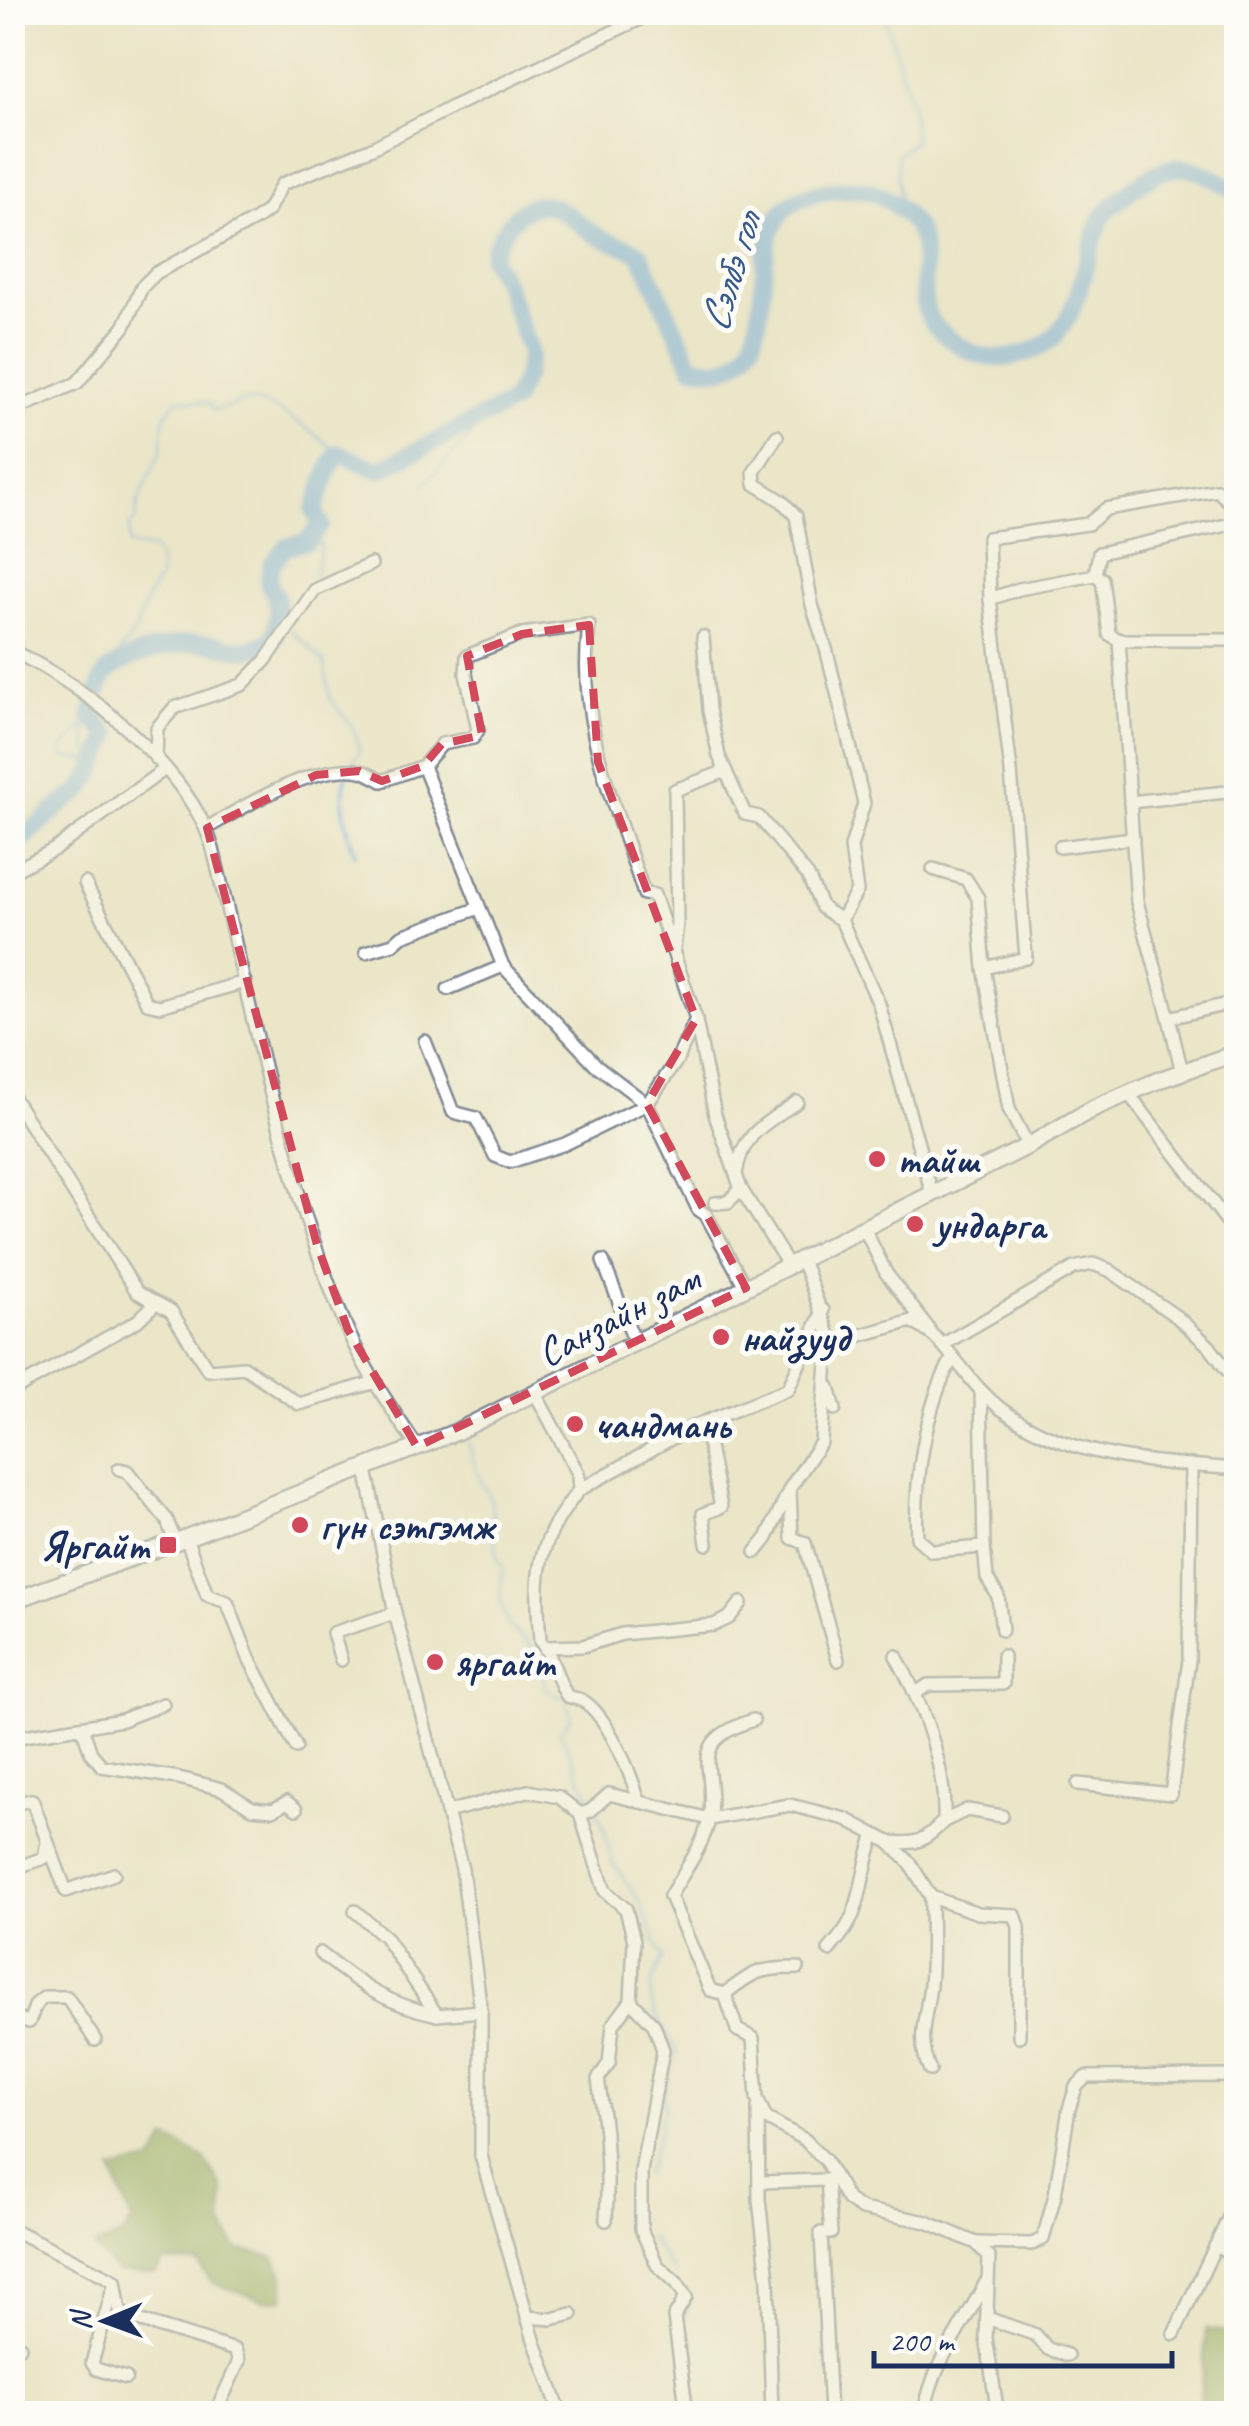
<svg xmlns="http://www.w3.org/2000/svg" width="1249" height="2426" font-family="Caveat,sans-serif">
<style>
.forest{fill:#89a659;stroke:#526a5c;stroke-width:2.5}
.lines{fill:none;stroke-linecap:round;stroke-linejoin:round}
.stream{stroke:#6daade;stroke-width:2.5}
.river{stroke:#6daade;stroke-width:18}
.street-casing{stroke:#838a93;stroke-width:16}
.secondary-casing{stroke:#838a93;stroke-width:20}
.street{stroke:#fff;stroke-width:11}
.secondary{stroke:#fff;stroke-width:15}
.marked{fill:none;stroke:#d1495b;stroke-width:8;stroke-dasharray:20 12;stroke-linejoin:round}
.poi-dot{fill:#d1495b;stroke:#fdfcf7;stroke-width:4}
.labels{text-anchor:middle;stroke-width:10;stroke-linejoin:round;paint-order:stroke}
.poi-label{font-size:40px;font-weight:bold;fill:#1b2f5e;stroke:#fdfcf7;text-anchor:start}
.street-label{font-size:40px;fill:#1b2f5e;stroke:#fdfcf7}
.water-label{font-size:42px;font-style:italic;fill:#385a8b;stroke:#fdfcf7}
</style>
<rect width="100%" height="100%" fill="#fdfcf7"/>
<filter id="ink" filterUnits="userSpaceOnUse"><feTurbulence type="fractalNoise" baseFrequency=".01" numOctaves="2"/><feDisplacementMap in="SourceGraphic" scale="20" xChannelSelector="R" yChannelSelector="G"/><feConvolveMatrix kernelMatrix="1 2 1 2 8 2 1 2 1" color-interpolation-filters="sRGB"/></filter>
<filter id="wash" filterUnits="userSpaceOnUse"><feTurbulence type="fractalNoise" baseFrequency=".0048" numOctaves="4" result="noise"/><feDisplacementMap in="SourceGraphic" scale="40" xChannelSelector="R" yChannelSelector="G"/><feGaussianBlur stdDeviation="2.25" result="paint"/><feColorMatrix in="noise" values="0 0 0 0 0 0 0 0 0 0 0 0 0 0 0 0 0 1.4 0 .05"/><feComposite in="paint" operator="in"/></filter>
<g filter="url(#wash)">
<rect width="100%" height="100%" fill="#ebe6c8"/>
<g class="forest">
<path d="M167,2138L204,2158L224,2190L222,2223L237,2249L273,2257L284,2276V2299L263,2300L213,2283L197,2263L164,2261L155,2274L117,2272L94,2247L124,2235L132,2220L112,2170L152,2162Z"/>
<path d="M1206,2329L1236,2333V2413H1199Z"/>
</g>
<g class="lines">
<g class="stream">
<path d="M884,12L912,110L914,141L898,154L897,178L901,211"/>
<path d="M424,485L491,413"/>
<path d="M311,537L321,545L314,576"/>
<path d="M278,615L285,625"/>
<path d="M291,630L324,662L330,698L354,729L360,750L351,766"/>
<path d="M103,676L136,630L145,602L160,577L159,561L154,549L129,545V527L136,520L138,501L161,451L165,415L178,399L209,403L213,410C226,410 233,403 245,401C270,399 320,436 338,453"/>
<path d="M88,722L62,748L64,757L90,761"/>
<path d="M85,726L92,774"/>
<path d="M348,773C337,797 347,830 355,854"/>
<path d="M467,1438L477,1472L491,1500L497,1557L503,1567L500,1602L510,1627L542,1658L545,1689L562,1698"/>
<path d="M567,1703L571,1718L560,1732L592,1803"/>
<path d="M597,1810L605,1831L612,1862L637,1897L663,1958C638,1999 656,2013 676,2051L663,2094L665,2110L661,2117L660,2131L646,2174"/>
<path d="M650,2237L673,2272"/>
<path d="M690,2299L683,2322L694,2343L692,2412"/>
</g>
<path class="river" d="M12,849L64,802L81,791L96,767L109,735L91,716C97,704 97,689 103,678C116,656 182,640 206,643C235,647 246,657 274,638L278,615L276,596L268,583L271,565L286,547L308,541L321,524L314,510C323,491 326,471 338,453L379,470L513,402L525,376L530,353L506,285L491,258C498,235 521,197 550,206C567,211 581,227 596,235C610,243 626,245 640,253L692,366C700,366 714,371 722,368C786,353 741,237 792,203C810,191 850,186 872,192C887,196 910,217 917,230C930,254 918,288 927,313C933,330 961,349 979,355C994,360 1008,359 1023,354C1084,338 1078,266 1102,218C1107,208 1120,200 1129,192C1172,157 1192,162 1236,192"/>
</g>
</g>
<g filter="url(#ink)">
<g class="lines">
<defs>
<g id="street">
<path d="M12,411L77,383L124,327L142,287L156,273L256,219L268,210L282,184L370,149L450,108L655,12"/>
<path d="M777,436L754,472L755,484L782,501L796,516L812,605L827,652L864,803L851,847L857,891L841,920"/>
<path d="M1095,575L1102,579L1109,634L1119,640L1137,902L1169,1018L1236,1002"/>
<path d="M990,599L1019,589L1095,575L1099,553L1236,523"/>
<path d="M703,637L709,710L719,756L745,814L759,817L808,876L822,908L841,920L879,1004L932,1194"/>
<path d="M1119,640H1236"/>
<path d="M12,651C85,684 191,771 213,849C252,1009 282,1177 347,1329C365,1371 392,1409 417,1447"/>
<path d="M156,759L157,728L174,708L242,685L265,661L315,590L371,564"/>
<path d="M423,766L503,966L596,1065L647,1104L698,1209L706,1215L746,1288"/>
<path d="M1130,802L1236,791"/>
<path d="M207,828C244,806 317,762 361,771C368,773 376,778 382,781L423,766L442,744L473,738L478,730L466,674L467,656L522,634L589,625C576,725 615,803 644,894L654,895L696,1019L677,1060L647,1104L565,1144L510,1162L495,1156L476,1118L453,1112L425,1041"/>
<path d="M1060,847L1133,838"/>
<path d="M933,869L966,879L978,898L984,968L1009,1109L1028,1146"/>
<path d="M12,872L55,849L165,769"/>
<path d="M85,883L147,1003L160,1006L245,982"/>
<path d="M674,949L677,923L675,790L726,771"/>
<path d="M366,952L393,944L402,936L479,908"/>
<path d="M984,968L1026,958L1011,771L990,599L988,538L1088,524L1106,509L1217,490L1236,508"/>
<path d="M448,989L503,966"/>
<path d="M1169,1018L1182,1072"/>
<path d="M696,1021L715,1115L741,1189L728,1202L715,1203"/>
<path d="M1128,1093L1236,1233"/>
<path d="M12,1096L137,1292L171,1311L208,1370L244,1367L299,1404L376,1382"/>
<path d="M736,1174C742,1133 765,1124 797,1102"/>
<path d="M741,1189L789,1266"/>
<path d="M864,1228L886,1273L929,1329"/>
<path d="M603,1261L635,1343"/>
<path d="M829,1344L912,1321C920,1327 930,1332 937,1339C959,1361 974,1388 1000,1408C1068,1460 1154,1462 1236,1469"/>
<path d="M942,1345L1074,1268L1093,1264L1109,1270L1177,1317L1209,1346L1236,1382"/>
<path d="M952,1359C925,1407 914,1483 917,1538L932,1551L984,1547L981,1391"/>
<path d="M829,1387L835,1409"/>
<path d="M12,1391L137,1321L156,1303"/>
<path d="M535,1393L578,1473L579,1490C535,1545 535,1574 540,1641C553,1656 556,1678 567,1696C572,1698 578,1698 583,1701C607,1714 632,1776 639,1802"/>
<path d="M704,1422L721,1507L703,1514L707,1544"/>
<path d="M119,1469L127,1471L167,1520L175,1542"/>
<path d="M366,1469L395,1613L462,1869L481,2011V2156L534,2340L561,2414"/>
<path d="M579,1490L692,1427L788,1389L823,1310"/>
<path d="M790,1492L792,1538L805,1543L838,1660"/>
<path d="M186,1538L207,1595L227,1602L249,1658L296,1747"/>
<path d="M984,1547L987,1578L998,1596L1002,1630"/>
<path d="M756,1552L767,1538L790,1488L821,1442L829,1335L802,1259"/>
<path d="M545,1647L583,1646L622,1634L714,1625L729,1618L741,1603"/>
<path d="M341,1660L333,1633L395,1613"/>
<path d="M916,1693L928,1685L1003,1684V1656"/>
<path d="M753,1720C682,1744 719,1767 709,1820C703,1846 683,1873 670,1896L710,1990L725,1994L737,2030L753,2038L757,2098L766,2118L805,2140L825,2160L848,2200L862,2209L927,2222L976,2243L989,2257L986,2338L998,2414"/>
<path d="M82,1727L91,1753L102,1766L179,1778L222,1789L252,1808L273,1810L287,1802L296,1809"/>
<path d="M12,1738L122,1720L163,1704"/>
<path d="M1078,1784L1171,1794L1189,1660L1191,1465"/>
<path d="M12,1804L32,1800L66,1891L114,1874"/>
<path d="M447,1812L528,1791L559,1797L580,1814L590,1811L609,1794L709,1819L790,1805L846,1819L889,1842L910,1863L931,1897L978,1913L1015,1915L1019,1927V2036"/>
<path d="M580,1814L605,1891L626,1909L634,1941L631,2001L654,2025L663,2050L641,2171V2229L657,2265L677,2283L686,2297L674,2317L687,2414"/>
<path d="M944,1821L967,1810L1002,1816"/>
<path d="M889,1842C918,1845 924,1841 944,1821C946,1764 923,1705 896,1656"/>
<path d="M12,1869L44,1858L47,1842"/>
<path d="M355,1911L385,1937L437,2015L481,2011"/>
<path d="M829,1950C836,1941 844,1933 849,1923C863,1897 863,1863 875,1835"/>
<path d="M320,1953C362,1986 384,2003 437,2015"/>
<path d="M725,1994C753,1971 761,1968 798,1968"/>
<path d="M12,2017L29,2022L36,2004L45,1997H67L95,2040"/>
<path d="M930,2070C915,2040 927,2016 930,1985C933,1956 931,1926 931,1897"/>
<path d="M758,2107L759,2199L768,2280L772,2414"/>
<path d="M760,2182L827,2180L831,2233H821L830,2414"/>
<path d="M606,2220C609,2173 606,2126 598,2079L609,2063L613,2025L631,2001"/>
<path d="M12,2229L115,2281L120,2311L125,2316L235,2350L239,2361L215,2414"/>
<path d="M976,2243L1032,2244L1043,2239L1055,2195L1069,2109L1076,2087L1086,2077L1236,2076"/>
<path d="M1217,2246L1236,2259"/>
<path d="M114,2285L92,2363L96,2369L126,2378"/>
<path d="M527,2317L552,2319L572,2314"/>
<path d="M987,2318L1036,2335L1048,2349L1067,2355"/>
<path d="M1174,2334L1236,2202"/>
<path d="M12,2347H20"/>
<path d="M924,2414C932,2363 963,2327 986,2282"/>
</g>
<path id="secondary" d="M12,1601L175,1542L456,1432L1028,1146L1094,1108L1159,1080L1236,1053"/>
</defs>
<use href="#street" class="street-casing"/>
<use href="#secondary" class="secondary-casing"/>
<use href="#street" class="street"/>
<use href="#secondary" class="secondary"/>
</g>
</g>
<path d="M0 0H1249V2426H0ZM589,625L598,762L696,1019L647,1104L746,1288L417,1447L348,1330L317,1245L207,828L316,775L359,771L382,781L423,766L442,744L482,735L467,656L522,634Z" fill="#ebe6c8" fill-opacity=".55" fill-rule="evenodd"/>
<path class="marked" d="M589,625L598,762L696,1019L647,1104L746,1288L417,1447L348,1330L317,1245L207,828L316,775L359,771L382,781L423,766L442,744L482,735L467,656L522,634Z"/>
<g class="poi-dot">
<circle cx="877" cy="1159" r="10"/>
<circle cx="915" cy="1224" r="10"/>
<circle cx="721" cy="1337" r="10"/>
<circle cx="575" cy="1424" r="10"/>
<circle cx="300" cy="1525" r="10"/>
<rect x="158" y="1535" width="20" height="20" rx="5"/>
<circle cx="435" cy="1662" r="10"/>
</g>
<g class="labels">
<g class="poi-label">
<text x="897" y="1173">тайш</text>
<text x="935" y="1238">ундарга</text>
<text x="741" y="1351">найзууд</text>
<text x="595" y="1438">чандмань</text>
<text x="320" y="1539">гүн сэтгэмж</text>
<text x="148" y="1559" text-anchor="end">Яргайт</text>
<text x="455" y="1676">яргайт</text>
</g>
<g class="street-label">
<text transform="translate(618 1315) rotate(-27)" y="14">Санзайн зам</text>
</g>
<g class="water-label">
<text transform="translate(729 272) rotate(-73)" y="15">Сэлбэ гол</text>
</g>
</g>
<rect width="1249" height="2426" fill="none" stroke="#fdfcf7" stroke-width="50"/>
<g transform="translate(105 2321) rotate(269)" stroke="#fdfcf7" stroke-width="8" paint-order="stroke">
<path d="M0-8L18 38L0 25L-18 38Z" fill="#1b2f5e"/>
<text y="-15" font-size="28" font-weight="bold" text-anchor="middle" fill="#1b2f5e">N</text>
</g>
<path d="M874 2351v15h298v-15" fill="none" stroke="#1b2f5e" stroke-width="5"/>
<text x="889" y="2351" font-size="30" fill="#1b2f5e" stroke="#fdfcf7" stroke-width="8" paint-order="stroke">200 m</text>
</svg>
